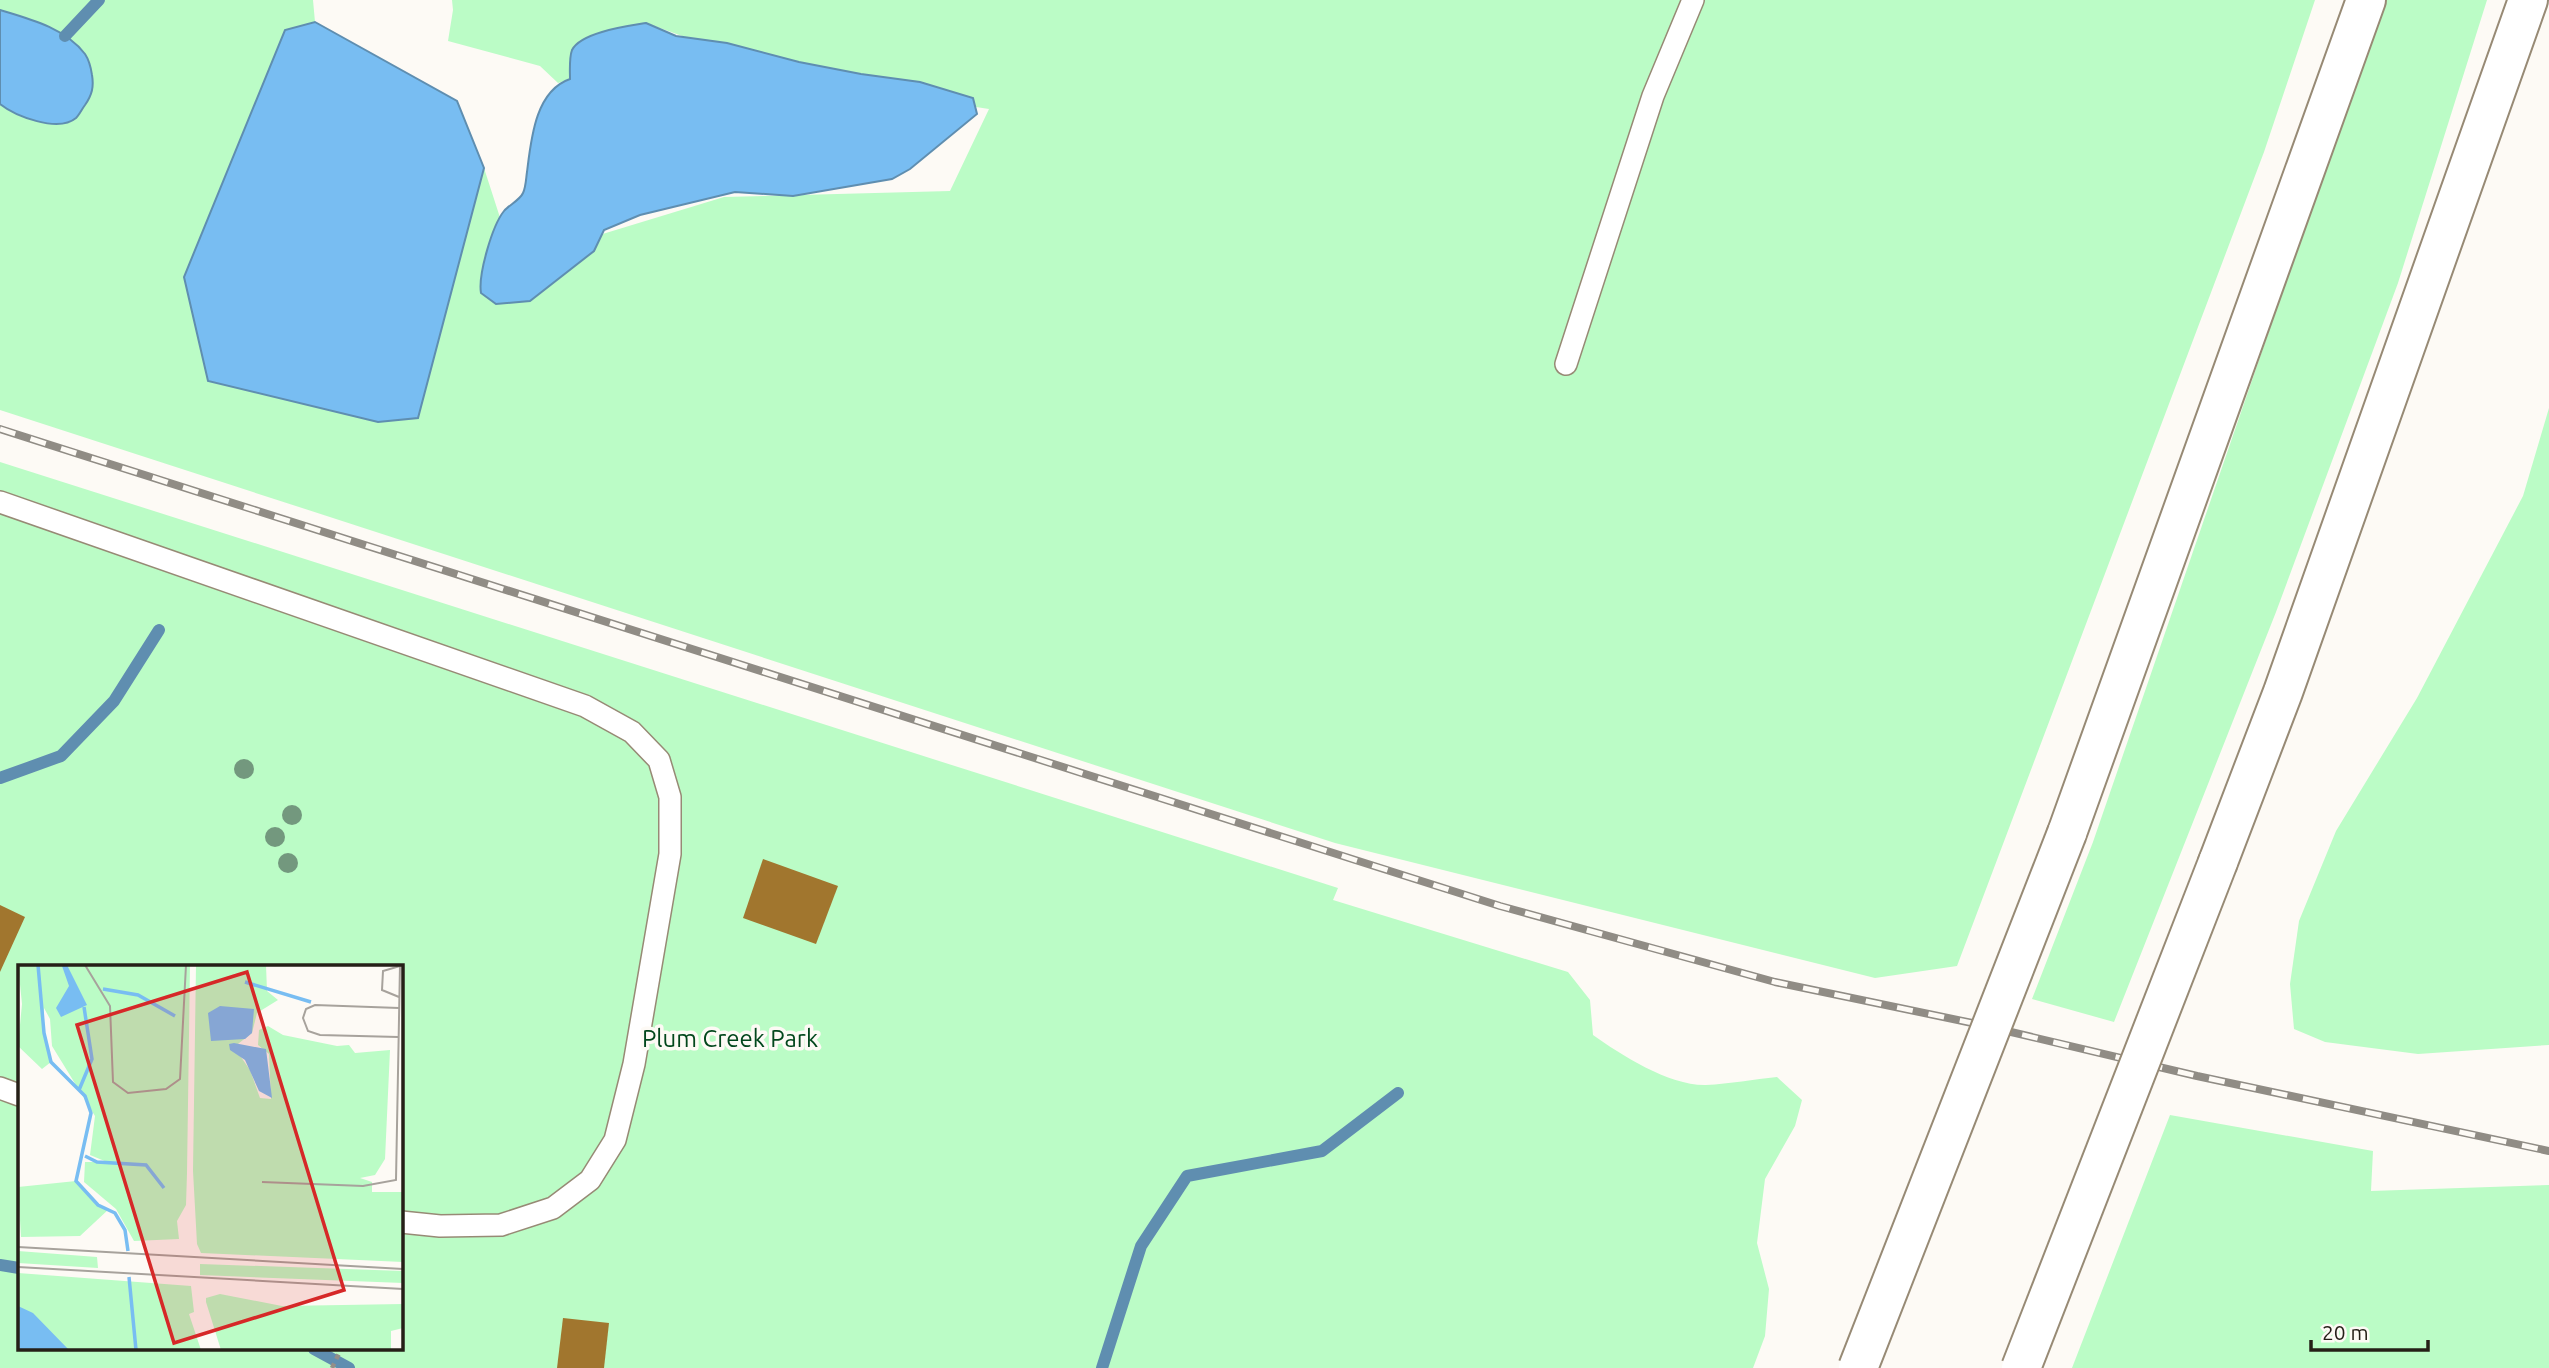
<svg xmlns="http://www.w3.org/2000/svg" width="2549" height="1368" font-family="Ubuntu,sans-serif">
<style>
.green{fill:#bbfcc6;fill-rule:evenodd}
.water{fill:#78bdf2;stroke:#5f8eb0;stroke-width:2}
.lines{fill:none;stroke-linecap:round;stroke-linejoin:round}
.stream{stroke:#5f8eb0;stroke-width:12}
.building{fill:#a1762e}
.lane-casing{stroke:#978a75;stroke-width:24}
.primary-casing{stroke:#978a75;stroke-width:42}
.path{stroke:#938e88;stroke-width:4.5;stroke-dasharray:5 5;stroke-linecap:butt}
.lane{stroke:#fff;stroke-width:21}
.primary{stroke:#fff;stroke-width:38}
.rail-casing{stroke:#908c85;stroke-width:8}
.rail{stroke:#fdfaf5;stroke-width:5;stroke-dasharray:16;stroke-linecap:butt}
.primary-bridge-casing{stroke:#978a75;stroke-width:42;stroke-linecap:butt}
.primary-bridge{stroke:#fff;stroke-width:38}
.tree{fill:#73987e}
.labels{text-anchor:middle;stroke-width:7;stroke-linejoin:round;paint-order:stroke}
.park-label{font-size:24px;fill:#02471c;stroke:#fdfaf5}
.inset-river{fill:none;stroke:#78bdf2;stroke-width:3.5}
.inset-road{fill:none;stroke:#a7a29c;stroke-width:2}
.view{fill:#d62828;fill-opacity:0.15;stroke:#d62828;stroke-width:3.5}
.inset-edge{fill:none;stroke:#251f17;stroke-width:3.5}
</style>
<rect width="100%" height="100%" fill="#fdfaf5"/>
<g class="green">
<path d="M0,0H313L315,22L457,101L484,168L514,261L724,197L950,191L989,109L807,81L646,23L572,51L570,79L558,83L540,66L448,41L453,10L452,0H2315L2264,152L1957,966L1875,978L1335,843L0,410Z"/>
<path d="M2383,0H2487L2398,283L2276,612L2114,1022L2032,999L2093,842Z"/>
<path d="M2549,408V1045L2418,1054L2325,1042L2294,1029L2290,984L2299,921L2336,831L2417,698L2523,496Z"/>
<path d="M0,462L1338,888L1333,900L1568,972L1590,1000L1593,1035C1621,1055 1670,1086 1706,1085C1730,1084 1754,1079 1777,1077L1802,1100L1795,1126L1765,1179L1757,1243L1769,1289L1765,1336L1753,1368H0ZM19,967H401V1349H19Z"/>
<path d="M2170,1115L2373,1151L2371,1191L2549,1185V1368H2072Z"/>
</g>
<g class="water">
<path d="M0,10C30,19 65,28 85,54C89,60 91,68 92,75C94,87 92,95 85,105C82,109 79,115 76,118C58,133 15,116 0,104Z"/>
<path d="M315,22L457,101L484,168L418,418L378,422L208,381L184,277L285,30Z"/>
<path d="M646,23L676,36L727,43L799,62L861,74L920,82L973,98L977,114L910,169L892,179L793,196L735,192L640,215L604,230L594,251L530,301L496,304L481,293C478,275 492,226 504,211C509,205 520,200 523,193C526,187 526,178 527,172C531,140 535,91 570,79C570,71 569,58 572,50C581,32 628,26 646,23Z"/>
</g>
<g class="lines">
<g class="stream">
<path d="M65,36L99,0"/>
<path d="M0,778L61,756L114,701L159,630"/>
<path d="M0,1265L19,1268"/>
<path d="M314,1349L349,1368"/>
<path d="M1102,1368L1141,1246L1187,1176L1322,1151L1398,1093"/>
</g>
</g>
<g class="building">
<path d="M763,859L838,886L816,944L743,918Z"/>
<path d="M0,905L25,917L0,972Z"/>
<path d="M563,1318L609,1323L604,1368H557Z"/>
</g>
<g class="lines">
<defs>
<g id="lane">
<path d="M1566,364L1653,96L1693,0"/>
<path d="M0,502L585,706L632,732L659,760L670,797V854L634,1064L615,1140L590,1180L553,1208L501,1225L440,1226L401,1222"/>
<path d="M0,1088L19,1095"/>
</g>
<g id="primary">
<path d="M2067,833L2366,0"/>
<path d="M2218,862L2283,692L2528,0"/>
</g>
</defs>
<use href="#lane" class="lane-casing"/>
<use href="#primary" class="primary-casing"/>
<path class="path" d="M332,1368L341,1349"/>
<use href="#lane" class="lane"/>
<use href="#primary" class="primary"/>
<defs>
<path id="rail" d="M0,429L1500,906L1775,982L1977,1024L2197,1076L2549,1151"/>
</defs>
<use href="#rail" class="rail-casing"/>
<use href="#rail" class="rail"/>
<defs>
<g id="primary-bridge">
<path d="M1858,1368L2067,833"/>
<path d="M2021,1368L2218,862"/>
</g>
</defs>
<use href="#primary-bridge" class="primary-bridge-casing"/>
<use href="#primary-bridge" class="primary-bridge"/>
</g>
<g class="tree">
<circle cx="244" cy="769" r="10"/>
<circle cx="292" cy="815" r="10"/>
<circle cx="275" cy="837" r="10"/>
<circle cx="288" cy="863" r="10"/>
</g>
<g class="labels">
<g class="park-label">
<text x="730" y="1047">Plum Creek Park</text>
</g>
</g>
<g transform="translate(18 965)">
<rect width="385" height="385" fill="#fdfaf5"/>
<path d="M0,0H172L169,208L168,240L159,256L161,274L116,276L98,244L66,217L67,197H89L72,190L77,151L34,81L32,54L26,43V68L33,97L24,104L0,81L4,39ZM178,0H248L249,26L260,35L239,48L234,68L216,82L232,105L242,133L253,134L251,89L240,80L241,65L250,61L265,70L319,81L331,80L337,88L372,85L367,194L357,210L342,213L354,217V227H385V297L183,288L179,279L175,206ZM58,216L80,240L91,244L62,271L3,272L0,222ZM0,286L79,292L80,303L0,298ZM182,299L385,306V318L182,310ZM0,308L173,321L176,347L171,349L183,385H0ZM202,329L264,341L385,339V363L373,366V385H203L188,337V333Z" fill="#bbfcc6"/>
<path d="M49,0L69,40L43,52L38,43L51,21L44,1ZM202,41L236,44L234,68L227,74L193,76L190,48ZM216,78L248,84L254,133L241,126L227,95L212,85L211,79ZM0,341L15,348L51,385H0Z" fill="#78bdf2"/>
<path class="inset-river" d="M20,0L26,68L33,97L67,131L73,148L58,216L80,240L97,248L107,265L110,286M227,17L293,37M85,24L120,30L157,51M61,125L74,94L66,42M67,191L79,197L128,200L146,223M111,312L118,385"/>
<path class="inset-road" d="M67,0L92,41L95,117L110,128L148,124L162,114L168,0M381,32L364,25L365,6L382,1M380,72L302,70L290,66L285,53L288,44L297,40L381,43M244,217L345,221L378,215L382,0M0,282L385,304M0,302L385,324"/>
<path class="view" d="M229,7L326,325L156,378L59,60Z"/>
<rect width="385" height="385" class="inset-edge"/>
</g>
<path d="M2311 1340v10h117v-10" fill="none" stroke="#251f17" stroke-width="3.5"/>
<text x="2322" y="1340" font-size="21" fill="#251f17" stroke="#fdfaf5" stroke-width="5" paint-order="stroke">20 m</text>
</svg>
